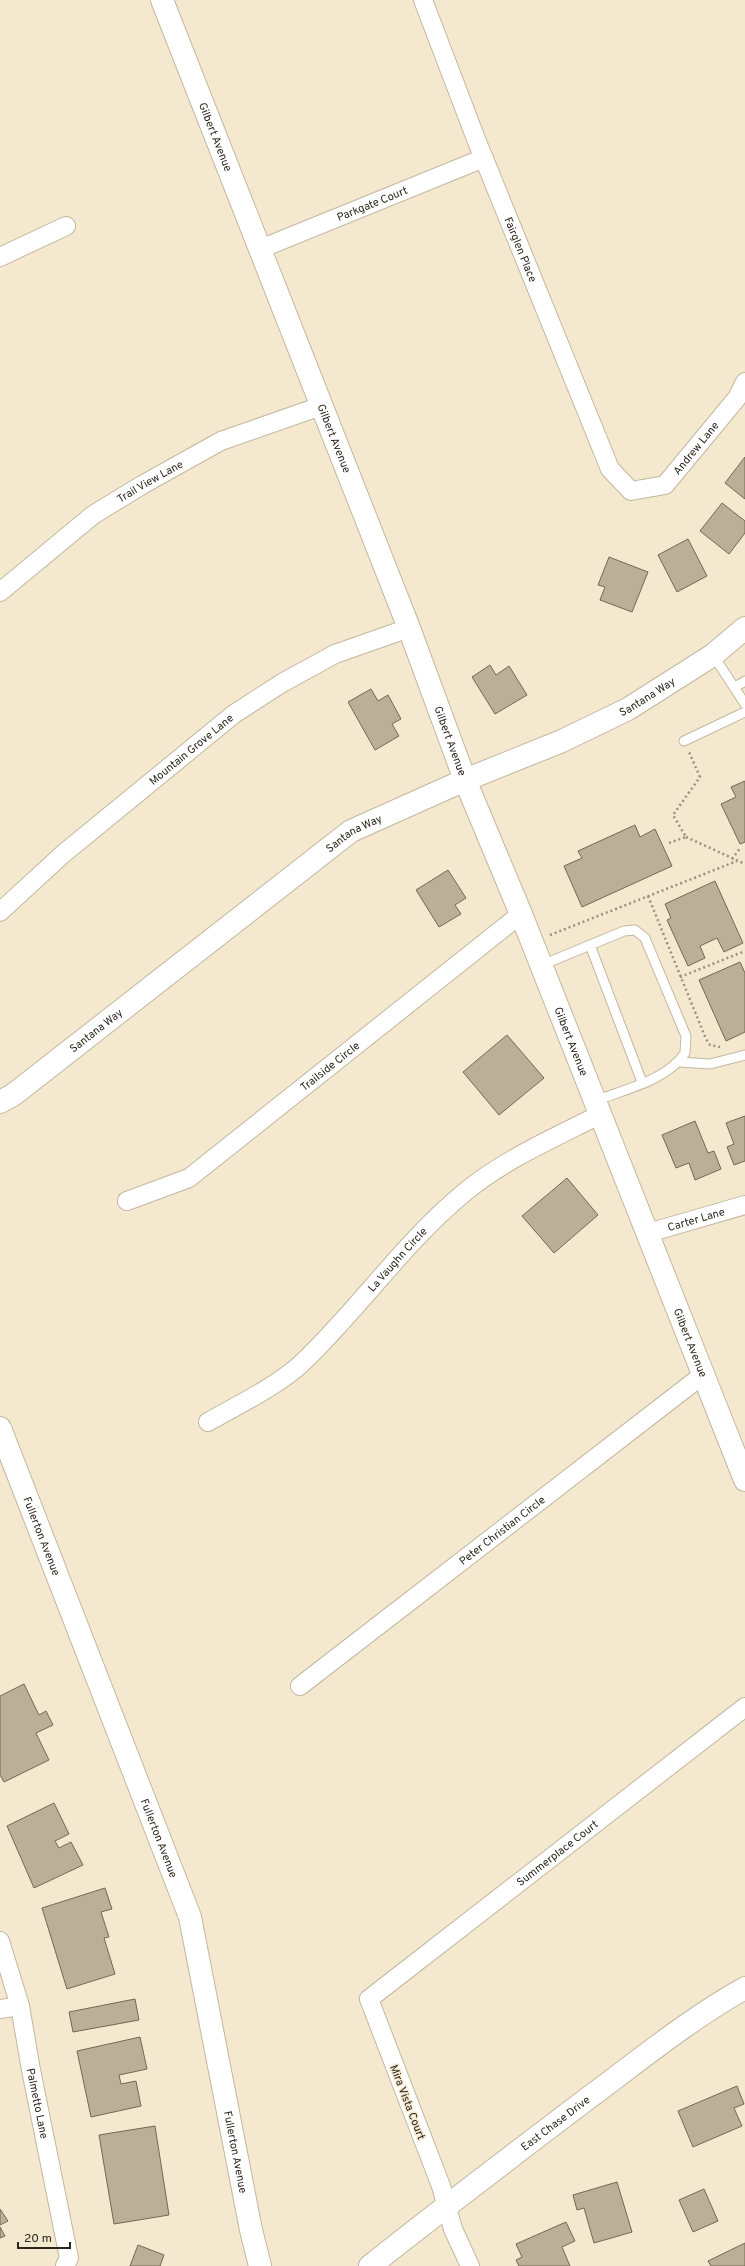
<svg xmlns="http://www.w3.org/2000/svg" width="745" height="2266" font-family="Overpass,sans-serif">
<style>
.building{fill:#bbaf97;stroke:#736953}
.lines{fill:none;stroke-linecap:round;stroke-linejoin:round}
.lane-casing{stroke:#c3b79f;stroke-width:11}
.street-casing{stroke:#c3b79f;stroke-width:20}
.secondary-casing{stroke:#c3b79f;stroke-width:24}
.path{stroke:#99917f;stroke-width:2.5;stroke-dasharray:2 3;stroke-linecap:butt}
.lane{stroke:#fff;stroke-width:9}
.street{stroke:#fff;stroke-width:18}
.secondary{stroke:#fff;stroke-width:22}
.labels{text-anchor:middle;stroke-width:3;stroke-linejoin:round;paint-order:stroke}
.street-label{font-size:11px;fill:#2a261c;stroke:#f4e8cf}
</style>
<rect width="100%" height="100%" fill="#f4e8cf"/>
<g class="building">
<path d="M745,457V499L725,483Z"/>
<path d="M722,503L745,521V533L729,554L700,531Z"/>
<path d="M688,539L707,576L677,592L658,555Z"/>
<path d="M609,557L648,572L632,612L600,600L605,587L598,585Z"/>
<path d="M490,665L496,675L509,666L527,695L495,714L472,677Z"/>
<path d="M371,689L378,701L388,695L401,719L392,724L399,736L375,750L348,702Z"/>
<path d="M745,781V842L740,844L721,804L736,797L731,787Z"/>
<path d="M635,825L640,837L655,829L672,866L582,907L564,866L582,858L578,851Z"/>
<path d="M448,870L466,898L455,905L461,914L439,927L416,890Z"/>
<path d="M715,881L743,943L724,952L717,938L700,946L705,958L688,966L667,920L671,918L665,904Z"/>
<path d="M740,962L745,973V1032L726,1041L699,980Z"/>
<path d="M507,1035L544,1078L499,1115L463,1072Z"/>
<path d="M745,1116V1161L734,1165L727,1147L734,1144L726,1123Z"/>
<path d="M695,1121L708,1153L714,1151L721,1169L695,1180L689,1163L676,1168L662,1135Z"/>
<path d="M567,1178L598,1215L554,1253L522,1216Z"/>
<path d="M24,1684L39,1715L46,1711L53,1725L36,1733L49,1760L4,1782L0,1775V1696Z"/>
<path d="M54,1803L69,1834L55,1841L59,1848L71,1842L83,1865L34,1888L7,1826Z"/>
<path d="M105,1888L112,1909L101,1912L109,1937L104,1938L115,1974L67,1989L42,1908Z"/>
<path d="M135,1999L139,2020L73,2032L69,2012Z"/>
<path d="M140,2037L147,2069L119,2075L121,2084L136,2081L141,2106L91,2117L77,2051Z"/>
<path d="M737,2086L744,2104L734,2108L742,2126L693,2147L678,2111Z"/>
<path d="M155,2126L169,2215L114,2224L99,2135Z"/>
<path d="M617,2182L632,2232L594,2243L584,2208L577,2210L573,2195Z"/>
<path d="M704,2189L718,2221L693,2232L679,2200Z"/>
<path d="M0,2209L8,2221L0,2225Z"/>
<path d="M566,2222L575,2241L562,2247L570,2266H519L516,2260L522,2257L516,2244Z"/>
<path d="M0,2227L5,2236L0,2238Z"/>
<path d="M745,2243V2266H711L708,2261Z"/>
<path d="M138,2245L164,2255L160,2266H130Z"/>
</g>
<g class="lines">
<defs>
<g id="lane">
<path d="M713,655L745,704"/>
<path d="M735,687L745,681"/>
<path d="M684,741L745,712"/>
<path d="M590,945L642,1082"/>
<path d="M542,965L624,931L635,930L645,938L647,943L686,1036L685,1053C666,1081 625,1089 595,1101"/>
<path d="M679,1062L710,1064L745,1055"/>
</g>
<g id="street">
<path id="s1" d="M423,0L476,139L610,469L631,491L665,485L737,398L745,382"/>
<path id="s2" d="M260,249L484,158"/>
<path d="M0,257L66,226"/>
<path id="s3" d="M0,592L93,515L142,485L221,441L321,406"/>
<path id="s4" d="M0,912L63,854L234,714L282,683L335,654L409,628"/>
<path id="s5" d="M127,1201L189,1178L521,914"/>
<path id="s6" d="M648,1233L745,1205"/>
<path id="s7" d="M208,1422C236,1406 279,1385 302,1363C359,1309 404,1242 465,1192C505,1159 554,1138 601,1114"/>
<path id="s8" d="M300,1686L704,1374"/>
<path id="s9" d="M0,1941L20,2006L31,2070L69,2258L65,2266"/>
<path d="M0,2009L20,2006"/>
<path id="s10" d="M470,2266L453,2229L441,2186L369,1999L745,1707"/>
</g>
<g id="secondary">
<path id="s11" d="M162,0L409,628L465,780L521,914L745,1480"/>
<path id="s12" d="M0,1102L13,1095L351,831L465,780L562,741L628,709L713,655L745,628"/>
<path id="s13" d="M0,1428L190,1917L251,2230L260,2266"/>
<path id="s14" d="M370,2266C443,2208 517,2152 591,2096C641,2059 691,2018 745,1988"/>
</g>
</defs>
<use href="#lane" class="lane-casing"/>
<use href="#street" class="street-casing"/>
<use href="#secondary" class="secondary-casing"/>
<g class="path">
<path d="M686,837L745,864"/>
<path d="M669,843L686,837L673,815L700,777L689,752"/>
<path d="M732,859L741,847"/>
<path d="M648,896L706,1039L710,1045L720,1047"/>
<path d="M550,935L737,861"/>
<path d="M680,977L745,951"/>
</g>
<use href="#lane" class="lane"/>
<use href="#street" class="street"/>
<use href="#secondary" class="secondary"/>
</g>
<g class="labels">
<g class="street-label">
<text dy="4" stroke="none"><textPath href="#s11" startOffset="147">Gilbert Avenue</textPath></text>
<text dy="4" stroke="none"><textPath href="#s2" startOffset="121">Parkgate Court</textPath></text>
<text dy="4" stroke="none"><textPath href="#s1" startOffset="268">Fairglen Place</textPath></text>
<text dy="4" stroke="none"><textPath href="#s11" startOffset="471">Gilbert Avenue</textPath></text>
<text dy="4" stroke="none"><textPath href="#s1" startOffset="618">Andrew Lane</textPath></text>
<text dy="4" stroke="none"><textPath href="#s3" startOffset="187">Trail View Lane</textPath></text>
<text dy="4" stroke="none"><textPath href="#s12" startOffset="769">Santana Way</textPath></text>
<text dy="4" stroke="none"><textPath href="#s11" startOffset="795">Gilbert Avenue</textPath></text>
<text dy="4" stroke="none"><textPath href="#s4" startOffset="251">Mountain Grove Lane</textPath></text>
<text dy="4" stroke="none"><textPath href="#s12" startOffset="445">Santana Way</textPath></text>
<text dy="4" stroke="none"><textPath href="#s12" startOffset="120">Santana Way</textPath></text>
<text dy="4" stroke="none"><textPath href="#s11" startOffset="1119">Gilbert Avenue</textPath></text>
<text dy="4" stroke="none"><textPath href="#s5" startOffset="246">Trailside Circle</textPath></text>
<text dy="4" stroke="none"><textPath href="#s6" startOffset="50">Carter Lane</textPath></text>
<text dy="4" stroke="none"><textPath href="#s7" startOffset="252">La Vaughn Circle</textPath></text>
<text dy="4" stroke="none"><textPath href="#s11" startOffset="1443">Gilbert Avenue</textPath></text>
<text dy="4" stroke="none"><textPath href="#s8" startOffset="255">Peter Christian Circle</textPath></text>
<text dy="4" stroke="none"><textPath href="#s13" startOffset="116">Fullerton Avenue</textPath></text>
<text dy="4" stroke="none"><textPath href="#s13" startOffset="440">Fullerton Avenue</textPath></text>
<text dy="4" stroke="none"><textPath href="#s10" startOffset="524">Summerplace Court</textPath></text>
<text transform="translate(408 2102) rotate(69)" y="4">Mira Vista Court</text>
<text dy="4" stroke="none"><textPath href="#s9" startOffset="167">Palmetto Lane</textPath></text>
<text dy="4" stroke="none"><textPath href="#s14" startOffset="234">East Chase Drive</textPath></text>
<text dy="4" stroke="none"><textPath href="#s13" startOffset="764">Fullerton Avenue</textPath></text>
</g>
</g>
<path d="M18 2242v6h52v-6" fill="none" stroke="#2a261c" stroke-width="2"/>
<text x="24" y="2242" font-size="12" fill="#2a261c" stroke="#f4e8cf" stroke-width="3" paint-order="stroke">20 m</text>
</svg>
